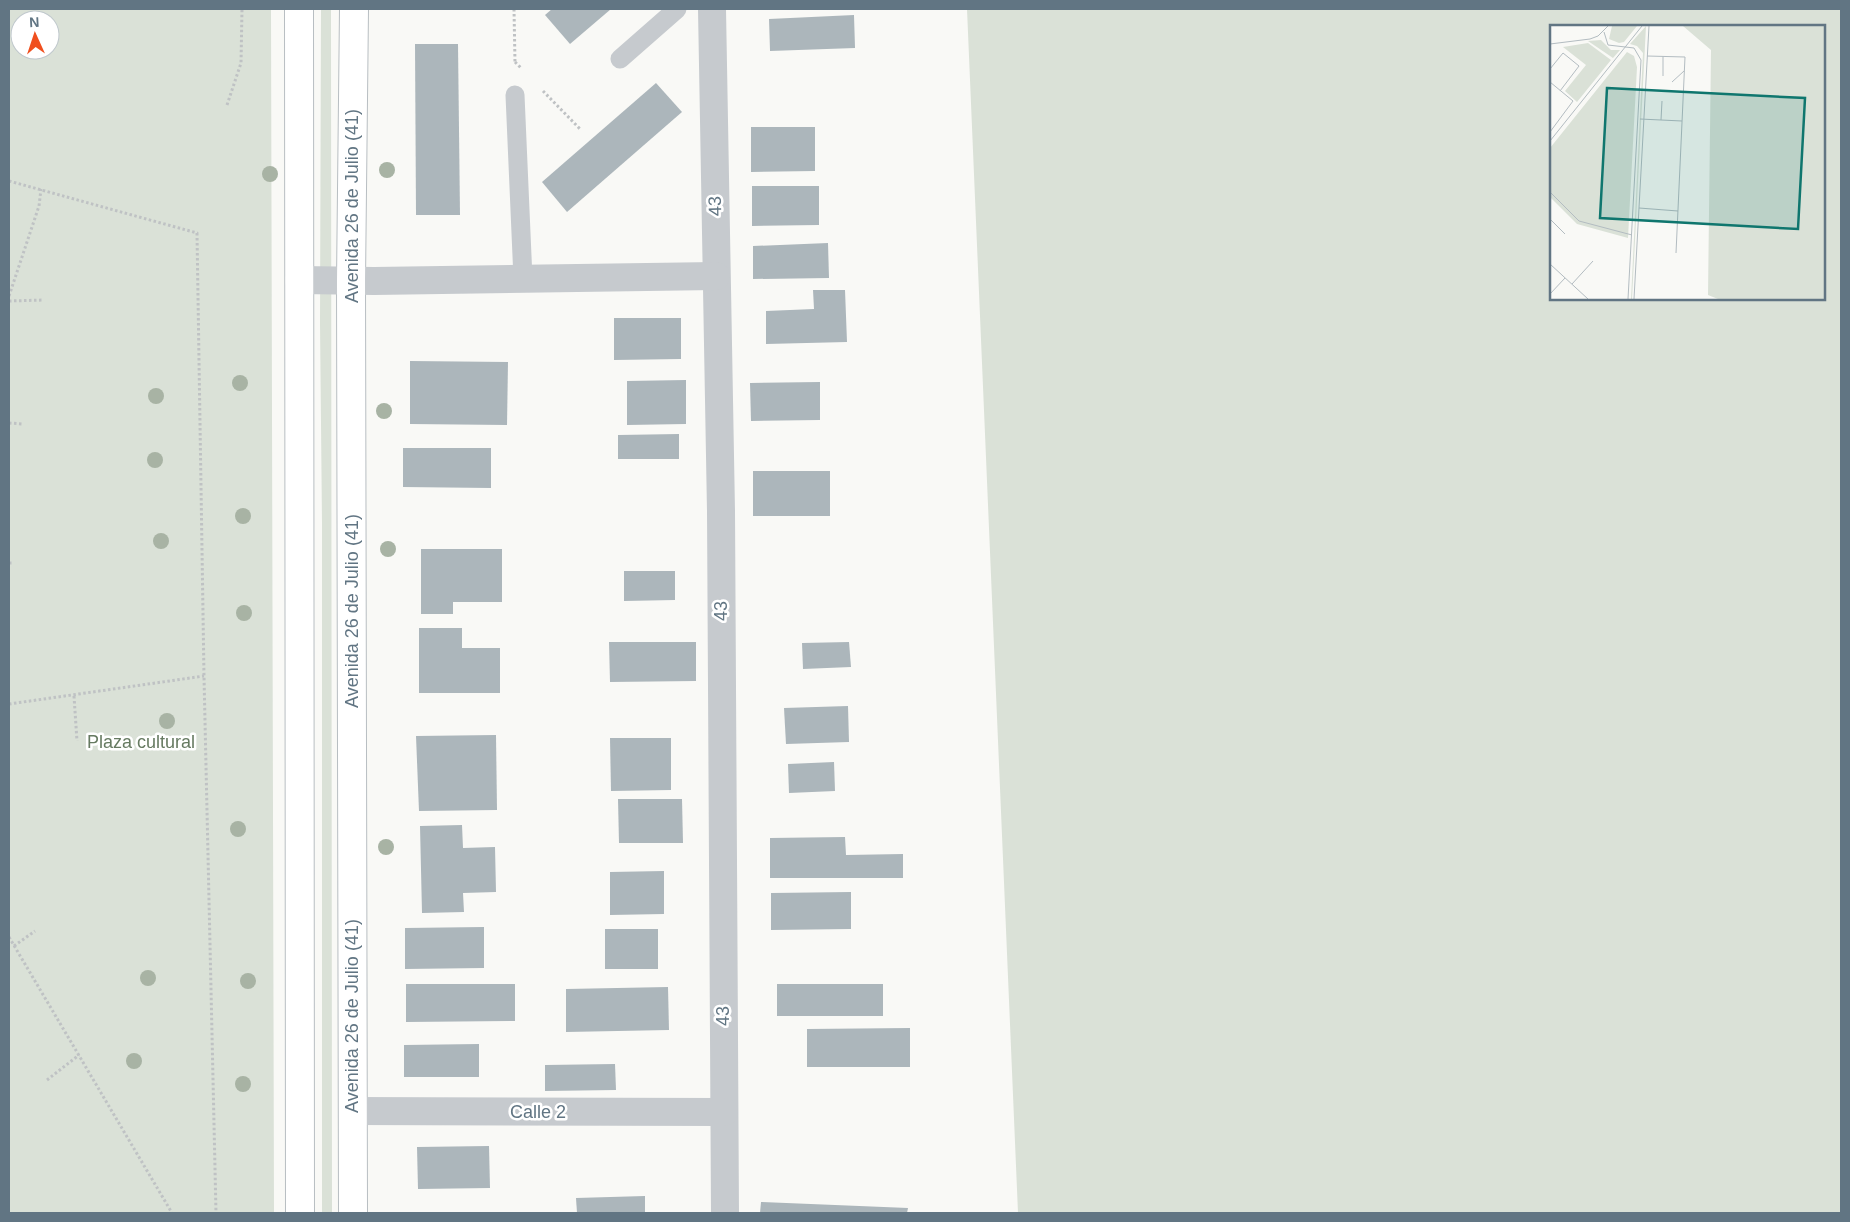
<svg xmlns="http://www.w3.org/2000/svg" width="1850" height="1222" font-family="Helvetica,sans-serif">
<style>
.green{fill:#dae1d7;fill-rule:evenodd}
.building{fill:#acb6bb}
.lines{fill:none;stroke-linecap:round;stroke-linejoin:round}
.secondary-casing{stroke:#b8bec2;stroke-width:30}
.path{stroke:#bfc2c4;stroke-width:3;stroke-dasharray:2.5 2.5;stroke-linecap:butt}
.lane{stroke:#c6cace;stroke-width:19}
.street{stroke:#c6cace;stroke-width:28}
.secondary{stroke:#fff;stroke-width:28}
.tree{fill:#a8b3a4}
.labels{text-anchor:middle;stroke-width:5;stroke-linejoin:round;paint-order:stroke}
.street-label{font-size:18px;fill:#617583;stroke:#fff}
.park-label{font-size:18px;fill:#667a61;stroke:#fff}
.inset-road{fill:none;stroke:#b3bcc1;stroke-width:1}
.view{fill:#0f766e;fill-opacity:0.15;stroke:#0f766e;stroke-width:2.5}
.inset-edge{fill:none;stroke:#617583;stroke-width:2.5}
</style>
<rect width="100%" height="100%" fill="#f9f9f6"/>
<g class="green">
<path d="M9,9H271L274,1213H9ZM20,20H50V50H20Z"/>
<path d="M321,9H331L332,1213H322V523L320,323Z"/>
<path d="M967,9H1841V1213H1018ZM1551,26H1824V299H1551Z"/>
</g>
<g class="building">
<path d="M552,9H611L570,44L545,15Z"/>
<path d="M854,15L855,48L770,51L769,19Z"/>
<path d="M415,44H458L460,215H416Z"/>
<path d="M656,83L682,112L567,212L542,182Z"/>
<path d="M751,127H815V171L751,172Z"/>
<path d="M752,186H819V225L752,226Z"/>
<path d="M828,243L829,278L753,279V246Z"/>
<path d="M813,290H845L847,342L766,344V311L814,309Z"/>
<path d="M614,318H681V359L614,360Z"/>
<path d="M410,361L508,362L507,425L410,424Z"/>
<path d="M686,380V424L627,425V381Z"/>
<path d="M820,382V420L751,421L750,383Z"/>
<path d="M679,434V459H618V435Z"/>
<path d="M403,448H491V488L403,487Z"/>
<rect x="753" y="471" width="77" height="45"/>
<path d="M421,549H502V602H453V614H421Z"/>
<path d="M624,571H675V600L624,601Z"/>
<path d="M419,628H462V648H500V693H419Z"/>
<path d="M609,642H696V681L610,682Z"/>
<path d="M849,642L851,667L803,669L802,643Z"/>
<path d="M848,706L849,742L786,744L784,708Z"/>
<path d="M496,735L497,810L419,811L416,736Z"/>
<path d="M610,738H671V790L611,791Z"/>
<path d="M834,762L835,791L789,793L788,764Z"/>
<path d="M618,799H682L683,843H619Z"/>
<path d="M462,825L463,848L495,847L496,892L463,893L464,912L422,913L420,826Z"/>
<path d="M845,837L846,855L903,854V878H770V838Z"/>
<path d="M664,871V914L610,915V872Z"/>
<path d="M851,892V929L771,930V893Z"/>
<path d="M484,927V968L405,969V928Z"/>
<rect x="605" y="929" width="53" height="40"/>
<path d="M406,984H515V1021L406,1022Z"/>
<rect x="777" y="984" width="106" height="32"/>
<path d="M668,987L669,1030L566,1032V989Z"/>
<path d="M910,1028V1067H807V1029Z"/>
<path d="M479,1044V1077H404V1045Z"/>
<path d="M615,1064L616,1090L545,1091V1065Z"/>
<path d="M489,1146L490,1188L418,1189L417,1147Z"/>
<path d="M645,1196V1213H577L576,1198Z"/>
<path d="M761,1202L908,1208L907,1213H760Z"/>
</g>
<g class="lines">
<defs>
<g id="secondary">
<path d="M299,9L300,1213"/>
<path d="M353,1213L351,281L354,9"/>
</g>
</defs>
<use href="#secondary" class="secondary-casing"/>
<g class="path">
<path d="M514,9L515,63"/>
<path d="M515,62L521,68"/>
<path d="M543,91L581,130"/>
<path d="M227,105L241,63L242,9"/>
<path d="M9,181L197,233L204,676L216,1213"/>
<path d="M9,296L39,206L41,189"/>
<path d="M9,301L44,300"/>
<path d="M9,423L23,424"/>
<path d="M9,563H12"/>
<path d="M74,696L77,741"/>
<path d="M9,704L204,676"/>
<path d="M9,937L172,1213"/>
<path d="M14,946L35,931"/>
<path d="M47,1080L79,1055"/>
</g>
<g class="lane">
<path d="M620,59L677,9"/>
<path d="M515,95L523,279"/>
</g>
<g class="street">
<path d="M712,9L721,511L725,1213"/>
<path d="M299,280L374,281L716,276"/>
<path d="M353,1111L724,1112"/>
</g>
<use href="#secondary" class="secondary"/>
</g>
<g class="tree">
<circle cx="387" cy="170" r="8"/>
<circle cx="270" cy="174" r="8"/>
<circle cx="240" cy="383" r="8"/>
<circle cx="156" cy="396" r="8"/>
<circle cx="384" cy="411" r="8"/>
<circle cx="155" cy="460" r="8"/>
<circle cx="243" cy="516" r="8"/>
<circle cx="161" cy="541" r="8"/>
<circle cx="388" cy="549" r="8"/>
<circle cx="244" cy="613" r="8"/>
<circle cx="167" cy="721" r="8"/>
<circle cx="238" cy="829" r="8"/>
<circle cx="386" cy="847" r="8"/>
<circle cx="148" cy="978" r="8"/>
<circle cx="248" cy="981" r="8"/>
<circle cx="134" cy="1061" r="8"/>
<circle cx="243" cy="1084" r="8"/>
</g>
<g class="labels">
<g class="street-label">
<text transform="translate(352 206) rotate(-90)" y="6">Avenida 26 de Julio (41)</text>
<text transform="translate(715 206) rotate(-91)" y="6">43</text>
<text transform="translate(352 611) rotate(-90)" y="6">Avenida 26 de Julio (41)</text>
<text transform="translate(721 611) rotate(-90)" y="6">43</text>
<text transform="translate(352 1016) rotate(-90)" y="6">Avenida 26 de Julio (41)</text>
<text transform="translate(723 1016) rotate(-90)" y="6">43</text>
<text x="538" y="1118">Calle 2</text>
</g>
<g class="park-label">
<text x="141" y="748">Plaza cultural</text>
</g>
</g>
<g transform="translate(1550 25)">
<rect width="275" height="275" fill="#f9f9f6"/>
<path d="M62,1H87L74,17L69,18L59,14ZM96,1L82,274H81L93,28L87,21L80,19ZM133,1H275V274H168L158,270L161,25ZM51,15L61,25H70L63,33L38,16ZM38,18L61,35L27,77L15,66L36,40L13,22ZM77,27L84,31L87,42L78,213L27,199L0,172V123Z" fill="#dae1d7"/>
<path class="inset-road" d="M54,7L58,20L84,23L91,35L78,274M0,19L40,14L48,11L58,1M97,31L135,32L126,228M0,44L13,28L29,41L10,66M113,51V31M0,57L23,76L0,107M122,57L134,46M90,94L132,96M111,95L112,76M0,116L92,1M0,167L29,196L82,210M89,183L128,186M0,194L15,209M0,239L38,274M22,259L43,236M0,269L15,253M84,274L99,1"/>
<path class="view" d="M57,63L255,73L248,204L50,193Z"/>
<rect width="275" height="275" class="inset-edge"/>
</g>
<rect width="1850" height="1222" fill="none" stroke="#617583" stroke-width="20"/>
<g transform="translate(35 35) rotate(357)"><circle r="24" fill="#ffffff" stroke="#c0c8cd"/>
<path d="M0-4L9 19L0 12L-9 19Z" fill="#f04f1e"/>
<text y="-8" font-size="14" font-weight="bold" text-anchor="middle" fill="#617583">N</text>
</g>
</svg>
